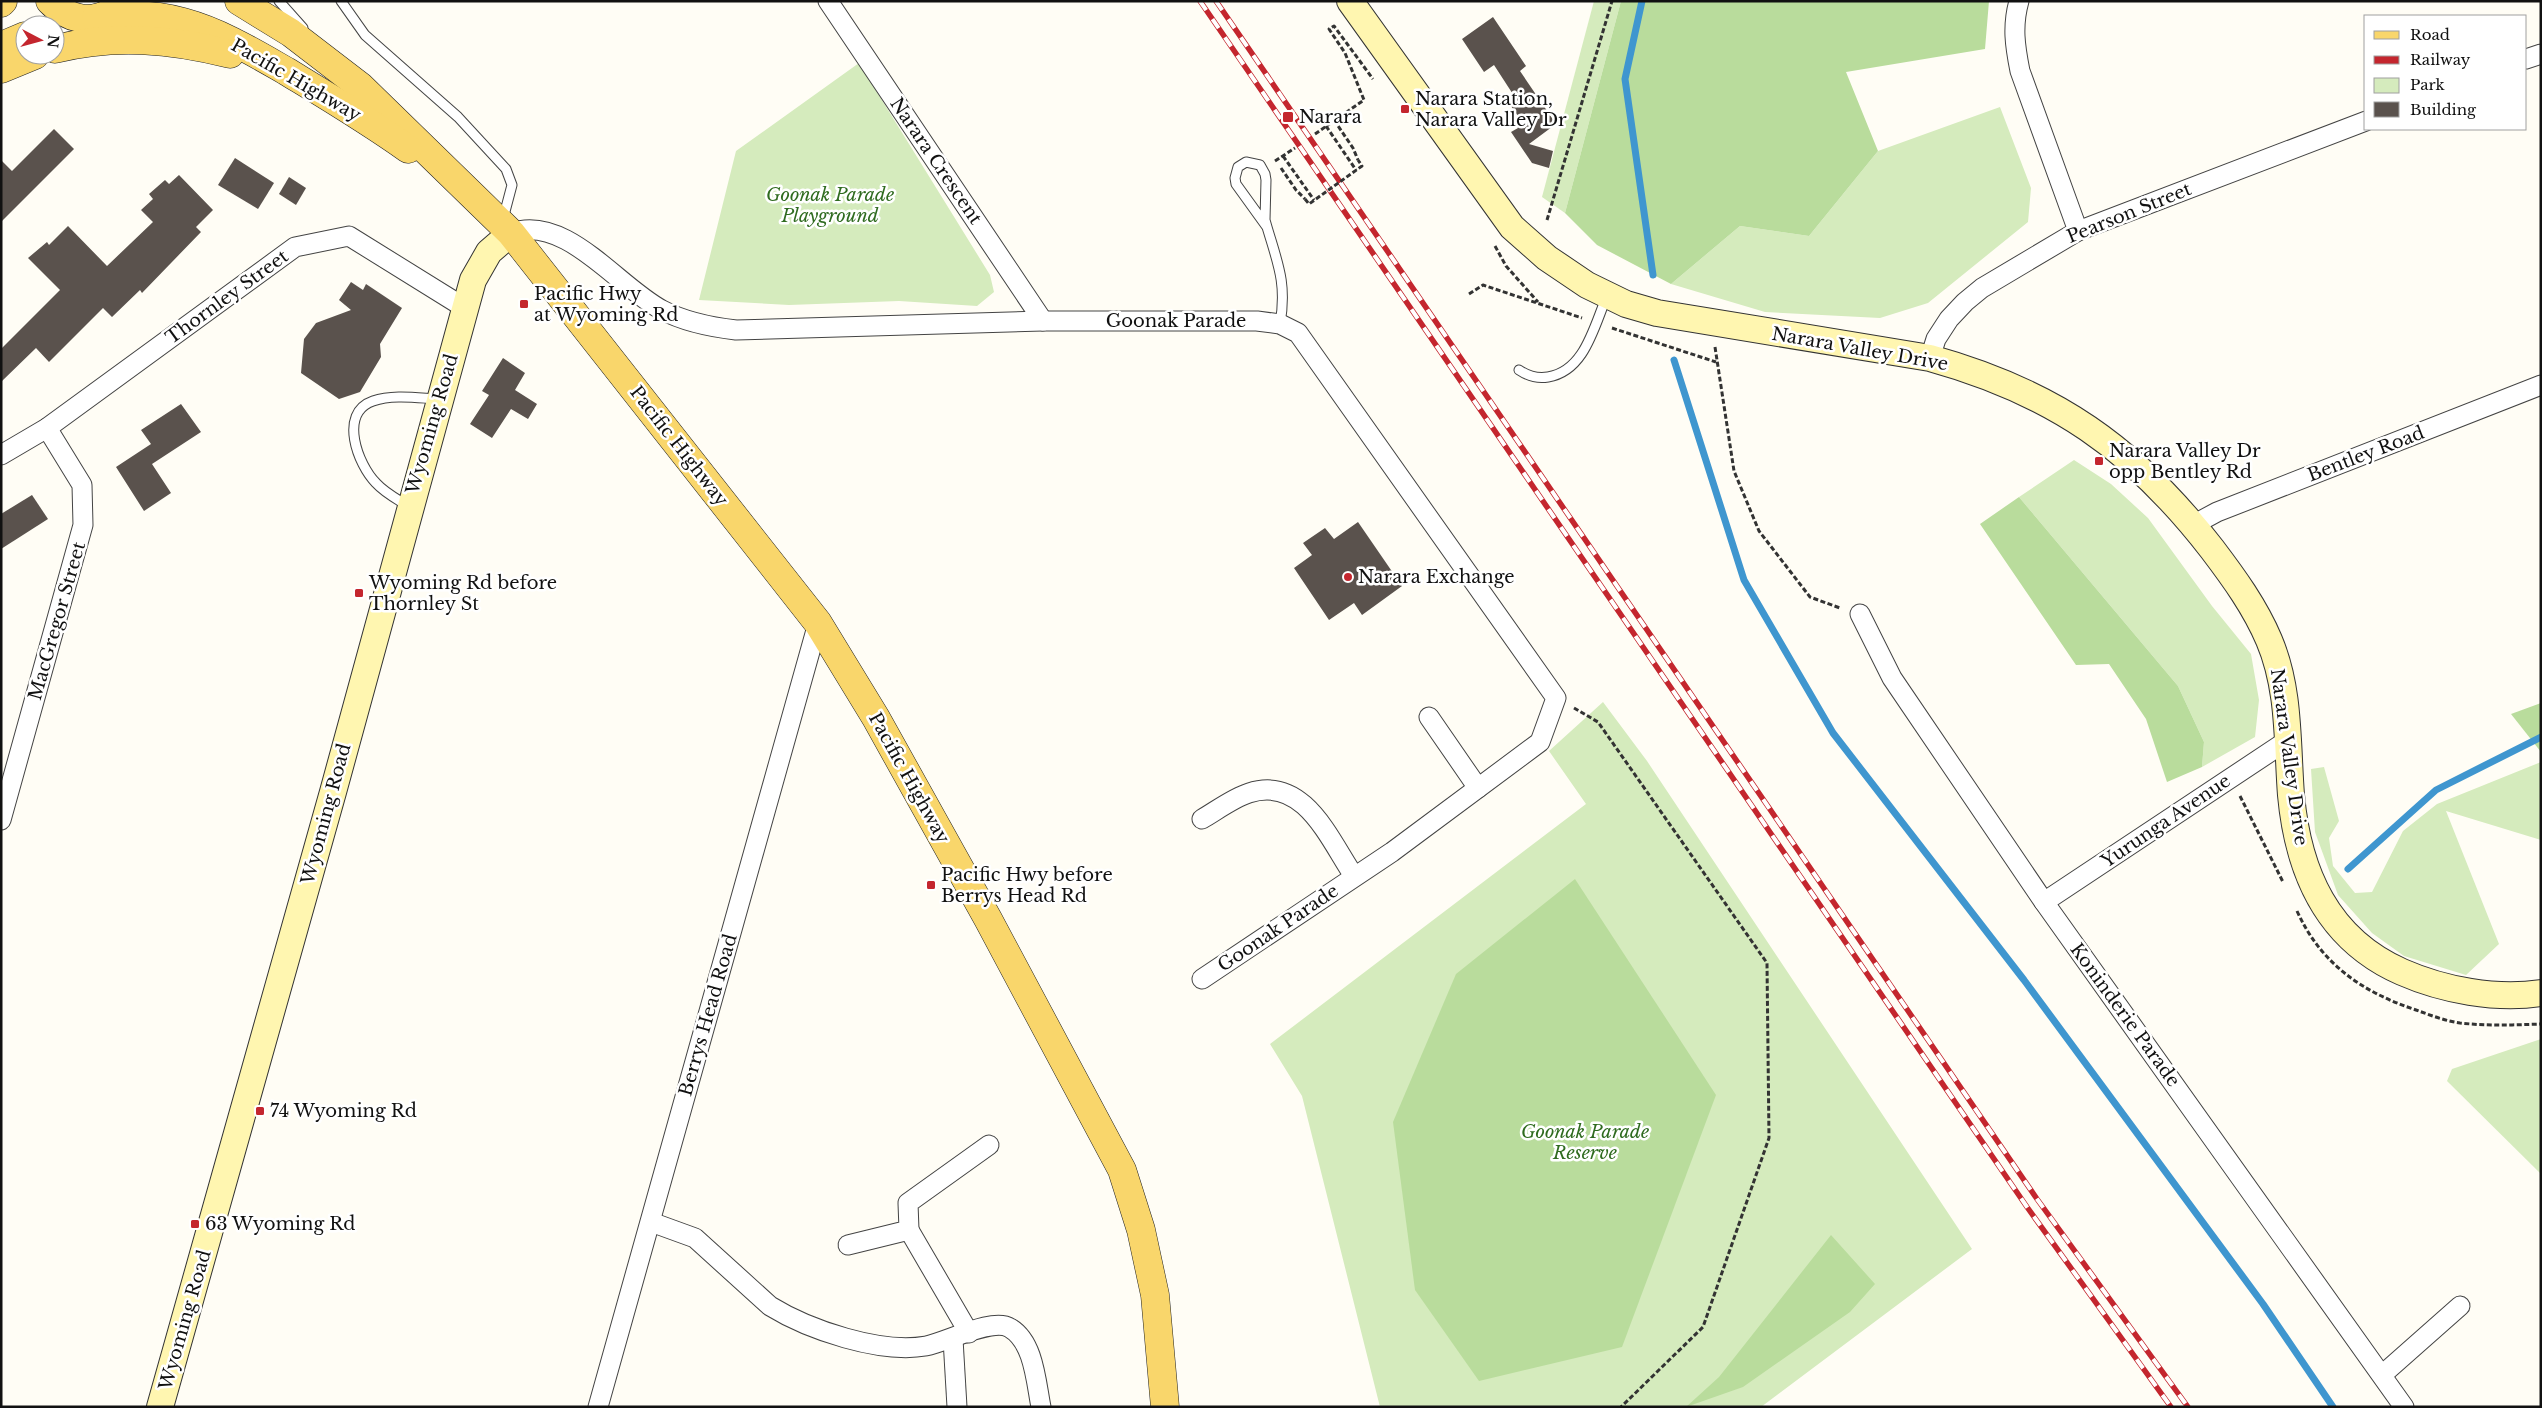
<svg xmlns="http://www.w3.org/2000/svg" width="2542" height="1408" font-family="'Libre Baskerville',serif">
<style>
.green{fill:#d5ebbd}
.forest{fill:#b9dc9c}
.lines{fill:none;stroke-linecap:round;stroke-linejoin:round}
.stream{stroke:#3f96cf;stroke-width:7}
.building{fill:#5a524d}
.lane-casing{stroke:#444;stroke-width:11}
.street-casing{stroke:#444;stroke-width:21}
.secondary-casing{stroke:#333;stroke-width:28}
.primary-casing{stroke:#222;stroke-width:29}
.path{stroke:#333;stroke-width:3;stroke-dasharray:5 2.5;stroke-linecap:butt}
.lane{stroke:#fff;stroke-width:9}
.street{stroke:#fff;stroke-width:19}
.secondary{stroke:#fff6b0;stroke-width:26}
.primary{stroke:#f9d66b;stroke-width:28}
.rail-casing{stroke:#c4262e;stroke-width:5.5}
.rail{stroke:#fff;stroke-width:4;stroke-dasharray:11;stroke-linecap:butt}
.path-bridge{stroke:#333;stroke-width:3;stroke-dasharray:5 2.5;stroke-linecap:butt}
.poi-dot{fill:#c4262e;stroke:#fff;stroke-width:2}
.labels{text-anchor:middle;stroke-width:5;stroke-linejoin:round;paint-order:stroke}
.street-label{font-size:18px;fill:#111;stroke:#fff}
.poi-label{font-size:18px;fill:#111;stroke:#fff;text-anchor:start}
.park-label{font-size:18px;font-style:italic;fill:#2f6b1f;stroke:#fff}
</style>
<rect width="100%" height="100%" fill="#fffdf5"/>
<g class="green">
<path d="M1594,1H1621L1565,213L1542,197Z"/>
<path d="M859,63L990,275L994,292L977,306L899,301L789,305L699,300L736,151Z"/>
<path d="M2000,107L2031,188L2028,222L1928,303L1880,318L1765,312L1671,284L1740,226L1809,236L1878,151Z"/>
<path d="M2074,460L2111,484L2148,518L2212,606L2251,654L2259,700L2255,737L2202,767L2204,742L2178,686L2019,497Z"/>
<path d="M1603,702L1647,761L1972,1249L1761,1407H1380L1302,1096L1270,1044L1586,804L1549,751Z"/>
<path d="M2541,762V840L2446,811L2499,944L2466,975L2404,956L2372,933L2338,895L2315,832L2311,769L2324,767L2339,821L2329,838L2333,866L2355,893L2372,892L2403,831L2437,804Z"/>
<path d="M2541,1039V1174L2447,1081L2452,1069Z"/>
</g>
<g class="forest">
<path d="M1621,1H1989L1985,49L1846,72L1878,151L1809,236L1740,226L1671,284L1597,245L1565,213Z"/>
<path d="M2019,497L2178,686L2204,742L2202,767L2167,782L2146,719L2109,664L2076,665L1980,524Z"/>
<path d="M2541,703V752L2511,714Z"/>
<path d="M1575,879L1716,1095L1622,1347L1479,1381L1415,1290L1393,1122L1456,974Z"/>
<path d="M1831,1235L1875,1284L1850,1312L1743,1387L1686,1407L1719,1377Z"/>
</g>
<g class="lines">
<g class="stream">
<path d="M1642,1L1625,79L1653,275"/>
<path d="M1674,360L1744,580L1833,733L2024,980L2263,1304L2333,1407"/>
<path d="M2348,869L2436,790L2541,737"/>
</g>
</g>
<g class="building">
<path d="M1493,17L1526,66L1520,71L1556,124L1529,144L1553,151L1549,168L1532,163L1511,132L1518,128L1514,123L1520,119L1511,106L1518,102L1494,65L1484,72L1462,39Z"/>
<path d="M54,129L74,149L1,222V160L12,171Z"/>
<path d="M235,158L274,183L258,209L218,185Z"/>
<path d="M179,175L213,210L196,227L201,232L142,293L140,290L112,317L103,308L49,362L36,348L1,382V349L60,290L28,258L47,242L49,245L68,226L107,266L153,222L141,210L153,199L149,194L165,180L169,184Z"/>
<path d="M289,177L306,188L296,205L279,194Z"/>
<path d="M351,282L363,290L366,284L402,308L380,344L381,357L360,392L339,399L301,373L304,339L316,323L351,310L339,300Z"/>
<path d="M503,358L525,373L515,390L537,404L528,419L511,409L492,438L470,424L489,395L482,391Z"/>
<path d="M181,404L201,432L152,464L171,493L144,511L116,467L151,444L141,430Z"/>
<path d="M32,495L48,519L1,549V514Z"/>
<path d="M1358,522L1402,586L1362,615L1354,603L1329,620L1294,568L1312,555L1303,543L1325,528L1334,539Z"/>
</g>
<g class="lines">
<defs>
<g id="lane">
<path d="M279,1L303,28"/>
<path d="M341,1L365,35L458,117L506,169L512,185L503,219"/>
<path d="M1267,227L1236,184L1235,178L1238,167L1246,162L1260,165L1265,174L1266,180L1265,220L1267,227C1278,264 1287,284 1280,324"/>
<path d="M1519,370C1528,376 1537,379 1548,377C1585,371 1594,326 1607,296"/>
<path d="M408,506C397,499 385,493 376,483C358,465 338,413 373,401C393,394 418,398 439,399"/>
</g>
<g id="street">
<path d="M828,1L1043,321"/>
<path d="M2019,1C2012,26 2015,46 2020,71L2078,231"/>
<path d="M2526,59L2541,54"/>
<path d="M511,233C565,213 618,287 662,310C685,322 710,327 736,330L1043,321H1257L1280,324L1298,333L1556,698L1540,742L1392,852L1202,979"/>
<path d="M1930,358L1936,339L1949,319L1965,302L1982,288L2078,231L2366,121"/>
<path d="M1,455L47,428L295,247L349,236L465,308"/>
<path d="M2193,525L2217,512L2541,385"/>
<path d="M1860,614L1892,678L2044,902L2404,1407"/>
<path d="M1429,717L1478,788"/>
<path d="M1202,819C1216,811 1233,798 1249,793C1304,775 1329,839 1354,876"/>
<path d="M1,820L83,525L82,485L47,428"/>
<path d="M2044,902L2288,740"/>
<path d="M651,1222L695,1238L770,1306C809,1330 880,1354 926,1346C947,1342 993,1317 1010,1328C1034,1342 1036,1382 1041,1407"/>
<path d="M909,1230L969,1333"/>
<path d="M848,1245L909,1230L908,1203L989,1145"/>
<path d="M953,1339L957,1407"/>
<path d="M2382,1375L2460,1306"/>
<path d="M598,1407L818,623"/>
</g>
<g id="secondary">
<path d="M1350,1L1512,227L1547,258L1587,285L1626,304L1657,313L1930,358C2053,392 2134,448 2212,549C2234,578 2255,607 2269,640C2290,689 2287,743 2291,795C2298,872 2327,939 2402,972C2443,990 2496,1000 2541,993"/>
<path d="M160,1407L333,792L473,280L489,252L511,233"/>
</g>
<g id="primary">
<path d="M50,1C67,19 91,25 113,11"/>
<path d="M239,1L291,33L360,86L511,233L818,623L876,718L988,919L1122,1170L1141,1230L1155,1295L1165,1407"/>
<path d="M1,3L3,1"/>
<path d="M96,18C124,14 155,14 183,22C220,32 253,52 286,71C327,96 369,121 408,149"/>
<path d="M1,46L25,36"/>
<path d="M55,49C114,34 171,39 230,54"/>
<path d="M1,69L35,55"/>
</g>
</defs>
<use href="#lane" class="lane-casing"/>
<use href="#street" class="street-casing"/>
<use href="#secondary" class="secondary-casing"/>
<use href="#primary" class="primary-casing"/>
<g class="path">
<path d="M1334,120L1353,148L1358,160"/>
<path d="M1326,126L1356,170"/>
<path d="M1315,134L1364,100L1345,53L1329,29L1334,26L1373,79"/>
<path d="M1283,156L1314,200"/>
<path d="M1275,161L1295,148"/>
<path d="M1281,168L1296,190L1305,199"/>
<path d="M1547,220L1612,1"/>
<path d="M1495,246L1506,266L1538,302"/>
<path d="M1469,294L1483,285L1582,318"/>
<path d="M1612,328L1716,362"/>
<path d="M1715,347L1734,471L1759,531L1810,597L1840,608"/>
<path d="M1574,708L1598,722L1767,963L1769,1138L1703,1327L1621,1407"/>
<path d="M2240,796L2283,882"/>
<path d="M2297,911C2321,964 2362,992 2416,1010C2430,1015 2445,1021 2460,1023C2487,1026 2514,1025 2541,1024"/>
</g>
<use href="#lane" class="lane"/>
<use href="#street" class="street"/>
<use href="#secondary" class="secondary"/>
<use href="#primary" class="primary"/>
<defs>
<g id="rail">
<path d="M1200,1L2027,1207L2171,1407"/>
<path d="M1216,1L2037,1199L2188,1407"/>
</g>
</defs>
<use href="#rail" class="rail-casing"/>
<use href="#rail" class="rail"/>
<path class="path-bridge" d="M1305,199L1309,204L1362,166L1358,160"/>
</g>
<g class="poi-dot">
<rect x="1400" y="104" width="10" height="10" rx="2.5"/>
<rect x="1282" y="111" width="12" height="12" rx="2.5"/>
<rect x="519" y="299" width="10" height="10" rx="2.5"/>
<rect x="2094" y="456" width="10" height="10" rx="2.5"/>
<circle cx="1348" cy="577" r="5"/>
<rect x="354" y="588" width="10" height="10" rx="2.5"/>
<rect x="926" y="880" width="10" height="10" rx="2.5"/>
<rect x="255" y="1106" width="10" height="10" rx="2.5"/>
<rect x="190" y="1219" width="10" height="10" rx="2.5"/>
</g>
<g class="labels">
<g class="street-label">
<text transform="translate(296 80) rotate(30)" y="6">Pacific Highway</text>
<text transform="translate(936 161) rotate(56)" y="6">Narara Crescent</text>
<text transform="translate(2129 213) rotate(-22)" y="6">Pearson Street</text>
<text transform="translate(227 297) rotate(-36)" y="6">Thornley Street</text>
<text x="1176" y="327">Goonak Parade</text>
<text transform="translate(1860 349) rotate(10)" y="6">Narara Valley Drive</text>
<text transform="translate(432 424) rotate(-74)" y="6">Wyoming Road</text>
<text transform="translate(679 446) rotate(52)" y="6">Pacific Highway</text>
<text transform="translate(2366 454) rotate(-21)" y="6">Bentley Road</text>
<text transform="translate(57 621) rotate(-74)" y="6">MacGregor Street</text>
<text transform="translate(2289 757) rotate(82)" y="6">Narara Valley Drive</text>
<text transform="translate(909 778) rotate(61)" y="6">Pacific Highway</text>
<text transform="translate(326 814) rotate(-75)" y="6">Wyoming Road</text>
<text transform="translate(2166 821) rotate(-34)" y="6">Yurunga Avenue</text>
<text transform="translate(1278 928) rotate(-34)" y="6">Goonak Parade</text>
<text transform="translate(708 1015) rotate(-74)" y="6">Berrys Head Road</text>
<text transform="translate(2125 1015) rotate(54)" y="6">Koninderie Parade</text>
<text transform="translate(185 1320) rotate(-74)" y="6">Wyoming Road</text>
</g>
<g class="poi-label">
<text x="1415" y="105">Narara Station,<tspan x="1415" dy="21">Narara Valley Dr</tspan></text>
<text x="1299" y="123">Narara</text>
<text x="534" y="300">Pacific Hwy<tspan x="534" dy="21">at Wyoming Rd</tspan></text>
<text x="2109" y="457">Narara Valley Dr<tspan x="2109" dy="21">opp Bentley Rd</tspan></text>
<text x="1358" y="583">Narara Exchange</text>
<text x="369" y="589">Wyoming Rd before<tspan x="369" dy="21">Thornley St</tspan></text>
<text x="941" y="881">Pacific Hwy before<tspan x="941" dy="21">Berrys Head Rd</tspan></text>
<text x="270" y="1117">74 Wyoming Rd</text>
<text x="205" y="1230">63 Wyoming Rd</text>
</g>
<g class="park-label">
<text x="830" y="201">Goonak Parade<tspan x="830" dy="21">Playground</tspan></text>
<text x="1585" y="1138">Goonak Parade<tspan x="1585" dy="21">Reserve</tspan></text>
</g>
</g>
<rect width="2542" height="1408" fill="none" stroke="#111111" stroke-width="5"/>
<rect x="2364" y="15" width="162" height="115" fill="#ffffff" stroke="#a0a0a0"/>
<rect x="2374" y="31" width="25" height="8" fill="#f9d66b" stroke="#a0a0a0"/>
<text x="2410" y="40" font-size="15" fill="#111111">Road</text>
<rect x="2374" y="56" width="25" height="8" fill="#c4262e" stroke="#a0a0a0"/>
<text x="2410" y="65" font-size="15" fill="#111111">Railway</text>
<rect x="2374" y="78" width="25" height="15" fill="#d5ebbd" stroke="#a0a0a0"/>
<text x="2410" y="90" font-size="15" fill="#111111">Park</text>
<rect x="2374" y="102" width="25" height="15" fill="#5a524d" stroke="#a0a0a0"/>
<text x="2410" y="115" font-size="15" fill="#111111">Building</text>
<g transform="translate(40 40) rotate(96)"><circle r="24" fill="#ffffff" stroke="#a0a0a0"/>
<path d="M0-4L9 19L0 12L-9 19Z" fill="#c4262e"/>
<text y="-8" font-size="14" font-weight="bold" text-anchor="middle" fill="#111111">N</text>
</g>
</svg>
